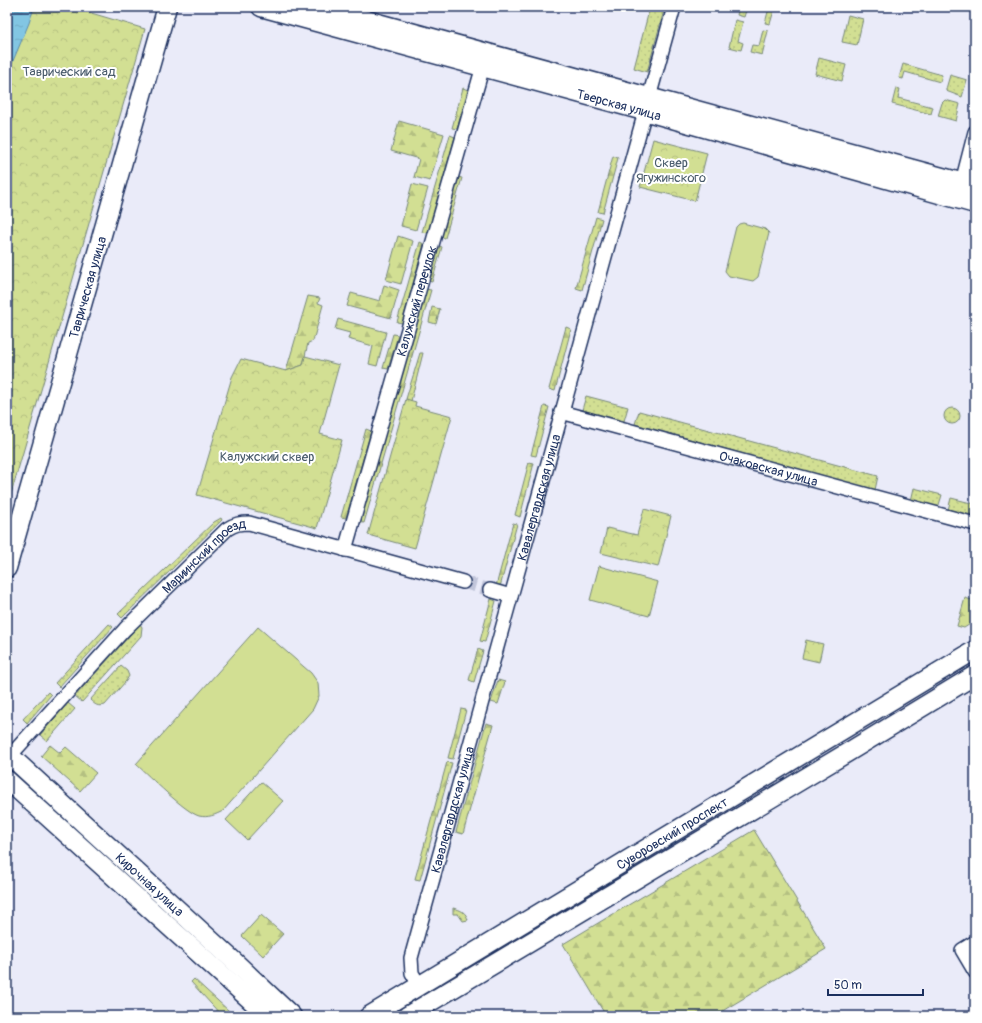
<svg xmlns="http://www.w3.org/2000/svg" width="982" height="1023" font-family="Pangolin,sans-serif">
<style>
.grass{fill:url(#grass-dots);stroke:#768778}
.forest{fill:url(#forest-firs);stroke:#768778}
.park{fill:url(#park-crowns);stroke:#768778}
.pitch{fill:#d2df93;stroke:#768778}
.water{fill:url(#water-ripples);stroke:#598aae}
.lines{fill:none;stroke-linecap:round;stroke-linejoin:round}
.street-tunnel{stroke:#c1c5da;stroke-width:13;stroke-dasharray:13 6;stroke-linecap:butt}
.street-casing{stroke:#1b2f5e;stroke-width:16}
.secondary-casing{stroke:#1b2f5e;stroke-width:21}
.street{stroke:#fff;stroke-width:13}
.secondary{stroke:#fff;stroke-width:18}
.labels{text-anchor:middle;stroke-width:4;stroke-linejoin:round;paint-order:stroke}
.park-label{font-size:13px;fill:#495b6b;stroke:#fff}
.street-label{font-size:13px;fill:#1b2f5e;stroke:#fff}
</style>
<defs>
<pattern id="grass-dots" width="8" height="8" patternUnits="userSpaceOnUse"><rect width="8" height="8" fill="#d2df93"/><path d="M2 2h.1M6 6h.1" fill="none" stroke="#b4c081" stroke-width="1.8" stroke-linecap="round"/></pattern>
<pattern id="forest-firs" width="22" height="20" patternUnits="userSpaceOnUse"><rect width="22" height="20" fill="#d2df93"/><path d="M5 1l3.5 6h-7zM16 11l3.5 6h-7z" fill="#b4c081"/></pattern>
<pattern id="park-crowns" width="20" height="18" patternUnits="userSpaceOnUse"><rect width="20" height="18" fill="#d2df93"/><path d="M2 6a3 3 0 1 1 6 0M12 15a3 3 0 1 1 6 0" fill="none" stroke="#b4c081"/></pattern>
<pattern id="water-ripples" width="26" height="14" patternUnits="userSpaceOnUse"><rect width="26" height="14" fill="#82c6e3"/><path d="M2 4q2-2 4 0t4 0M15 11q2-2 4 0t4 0" fill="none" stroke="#70aac5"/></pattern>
</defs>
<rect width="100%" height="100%" fill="#eaebf9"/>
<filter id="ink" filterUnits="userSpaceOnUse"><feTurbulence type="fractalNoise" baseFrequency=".025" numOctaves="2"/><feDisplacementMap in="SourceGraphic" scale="8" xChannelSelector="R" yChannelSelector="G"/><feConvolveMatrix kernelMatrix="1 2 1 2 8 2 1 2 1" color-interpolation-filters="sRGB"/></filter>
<g filter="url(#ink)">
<g class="grass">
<path d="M650,7H665L647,72L634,68Z"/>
<path d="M739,7H747L744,17L737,15Z"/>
<path d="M765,7H775L770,24L765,23L769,8Z"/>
<path d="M848,15L863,19L857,45L842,42Z"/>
<path d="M735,20L743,22L738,41L743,43L741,50L729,47Z"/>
<path d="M763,30L768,31L762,55L750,52L752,45L759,46Z"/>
<path d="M819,58L846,65L842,81L815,74Z"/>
<path d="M903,64L942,75L940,82L905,72L903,79L899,78Z"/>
<path d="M950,75L967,80L962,97L946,91V89Z"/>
<path d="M896,88L900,89L898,98L933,107L931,114L892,104Z"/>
<path d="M945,100L960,104L956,121L938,116L942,103Z"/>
<path d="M420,353H423L411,401L406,399Z"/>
<path d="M586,396L628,407L624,421L582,410Z"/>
<circle cx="952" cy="416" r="8"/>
<path d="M639,411L878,476L875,490L635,424Z"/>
<path d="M914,488L942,495L938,508L911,501Z"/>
<path d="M951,498L975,504V518L948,510Z"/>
<path d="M221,518L222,520L122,618L118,614L214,522Z"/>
<path d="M109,624L113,627L59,687L55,683Z"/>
<path d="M140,624L142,627L141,636L82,702L75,696Z"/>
<path d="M121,666L127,671L129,676L126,681L105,705C98,707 95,705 90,700Z"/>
<path d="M48,692L51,695L27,723L23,719Z"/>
<path d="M68,703L75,709L47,741L40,735Z"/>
<path d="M453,908C461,910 466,912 468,920L463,921L458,914H453Z"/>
</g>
<g class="forest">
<path d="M463,88L468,90L457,129L452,128Z"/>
<path d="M399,121L444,134L430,181L414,177L419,159L391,151Z"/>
<path d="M450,135L455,137L428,233L422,232Z"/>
<path d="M613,156L618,158L603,213L598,212Z"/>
<path d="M457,177L462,178L445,238L440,237Z"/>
<path d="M412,184L428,188L416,230L401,226Z"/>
<path d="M596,217L602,219L582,290L576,288Z"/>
<path d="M398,236L413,241L401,284L386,280Z"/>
<path d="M420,242L424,244L402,323L397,322Z"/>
<path d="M438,245L442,247L432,282L428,281Z"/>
<path d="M384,285L399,290L391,318L347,306L351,293L380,301Z"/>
<path d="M425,289L431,290L364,523L359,522Z"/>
<path d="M308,296L320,298L318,303L323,305L313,341L308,343L303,365L286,371Z"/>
<path d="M432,307L440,309L436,324L429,322Z"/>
<path d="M338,319L386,332L377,366L369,364L373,346L348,339L350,333L335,329Z"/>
<path d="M566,327L571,329L555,391L549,389Z"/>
<path d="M393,334L398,335L388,369L383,368Z"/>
<path d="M544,406L549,407L536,456L531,455Z"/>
<path d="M366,429L371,431L346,518L341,517Z"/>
<path d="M529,462L534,463L520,517L515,515Z"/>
<path d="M513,523L517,524L500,587L496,586Z"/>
<path d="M965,598L975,601V621L964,628L957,626Z"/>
<path d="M491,599L496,601L485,642L480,641Z"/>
<path d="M478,649L483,651L474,682L469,680Z"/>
<path d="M498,680L505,682L498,704L491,702Z"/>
<path d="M461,709L466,710L453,759L448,758Z"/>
<path d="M486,723L493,725L463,834L456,832Z"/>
<path d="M50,745L60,753L66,747L96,773L80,791L41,756Z"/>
<path d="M447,762L452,763L420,880L415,879Z"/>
<path d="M754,830L826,949L714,1016H606L563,944Z"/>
<path d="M261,915L283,934L263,956L242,936Z"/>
<path d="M194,979L229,1011L224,1016H222L191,982Z"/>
</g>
<g class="park">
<path d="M7,7H71L145,29L7,508Z"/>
<path d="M653,139L707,153L695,201L640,187Z"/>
<path d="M305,356L339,365L320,434L342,440L317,528L197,495L232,377L241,359L286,371L303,365Z"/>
<path d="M406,399L416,402L415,406L452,416L415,548L368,535Z"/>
<path d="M644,509L671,516L658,567L601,553L607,528L637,535Z"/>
<path d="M806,640L823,644L819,662L802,658Z"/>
</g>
<g class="pitch">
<path d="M743,223L765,229L769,233L758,277L753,281L729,276L725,271L736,227L739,224Z"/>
<path d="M599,566L658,582L649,616L590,600Z"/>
<path d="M258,627L311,673L318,683L319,696L313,709L223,811C215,815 208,818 199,816C185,812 149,776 136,764Z"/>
<path d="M261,782L283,801L247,840L226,820Z"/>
</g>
<path class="water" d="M7,7H34L29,23L7,75Z"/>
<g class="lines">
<path class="street-tunnel" d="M463,582L490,590"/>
<defs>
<g id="street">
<path d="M960,190L975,132"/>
<path id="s1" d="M561,412L975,524"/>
<path id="s2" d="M345,550L485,59"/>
<path d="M490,590L511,596"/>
<path id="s3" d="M10,756L125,629L227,529C235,524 240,523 249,523L463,582"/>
<path d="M975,942L962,950L975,972"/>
<path id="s4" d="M419,985L412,973L411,958L674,7"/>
</g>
<g id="secondary">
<path id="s5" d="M261,7L644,111L975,204"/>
<path d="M319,7L975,186"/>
<path id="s6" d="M7,568L167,7"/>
<path id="s7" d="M7,753L237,964L292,1016"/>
<path d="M7,780L268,1016"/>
<path id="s8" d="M369,1016L975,650"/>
<path d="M407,1016L845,754L975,675"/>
</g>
</defs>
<use href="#street" class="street-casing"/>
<use href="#secondary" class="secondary-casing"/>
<use href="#street" class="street"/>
<use href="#secondary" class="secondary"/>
</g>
</g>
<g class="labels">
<g class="park-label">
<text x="69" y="76">Таврический сад</text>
<text x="671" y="167">Сквер<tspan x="671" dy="15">Ягужинского</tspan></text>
<text x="267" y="461">Калужский сквер</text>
</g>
<g class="street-label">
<text dy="5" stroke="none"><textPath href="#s5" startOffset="371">Тверская улица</textPath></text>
<text dy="5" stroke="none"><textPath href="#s6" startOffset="292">Таврическая улица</textPath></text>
<text dy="5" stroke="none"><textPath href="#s2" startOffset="259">Калужский переулок</textPath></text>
<text dy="5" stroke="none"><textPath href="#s1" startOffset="215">Очаковская улица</textPath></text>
<text dy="5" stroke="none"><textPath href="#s4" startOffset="507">Кавалергардская улица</textPath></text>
<text dy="5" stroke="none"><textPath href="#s3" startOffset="280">Мариинский проезд</textPath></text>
<text dy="5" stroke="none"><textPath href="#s4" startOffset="183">Кавалергардская улица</textPath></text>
<text dy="5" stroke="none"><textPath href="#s8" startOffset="354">Суворовский проспект</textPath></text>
<text dy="5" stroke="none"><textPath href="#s7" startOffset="194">Кирочная улица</textPath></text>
</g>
</g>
<rect width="982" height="1023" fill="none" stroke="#fff" stroke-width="24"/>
<rect x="12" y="12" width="958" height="999" fill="none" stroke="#1b2f5e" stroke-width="1.5" filter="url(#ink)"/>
<path d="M828 989v6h95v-6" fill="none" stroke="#1b2f5e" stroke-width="2"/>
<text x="834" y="989" font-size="12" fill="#1b2f5e" stroke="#ffffff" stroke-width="3" paint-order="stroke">50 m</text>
</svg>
